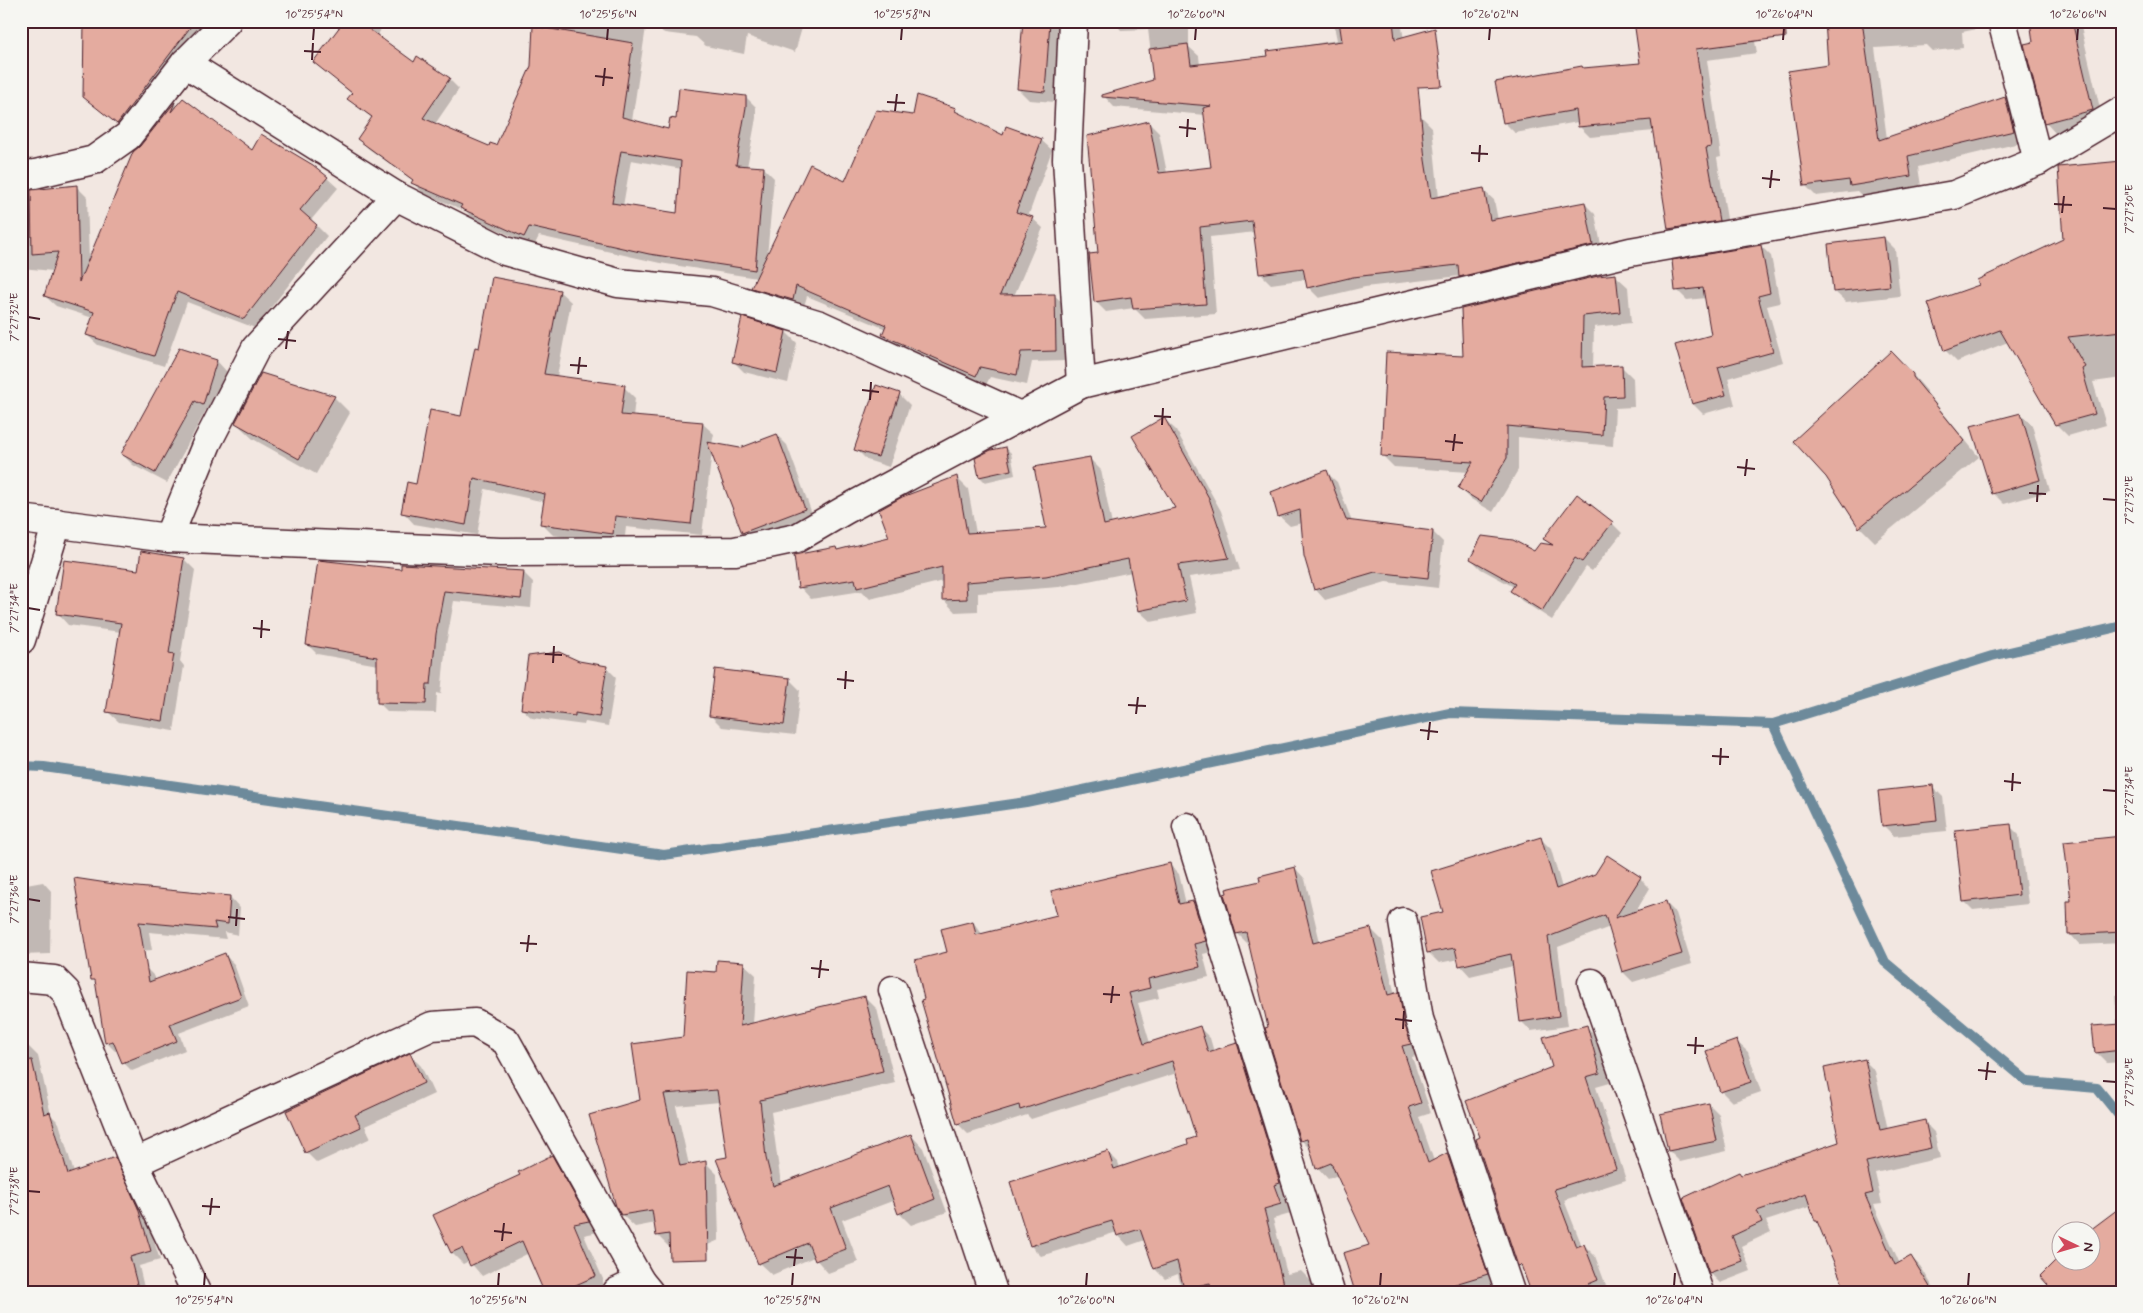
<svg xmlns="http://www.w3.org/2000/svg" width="2143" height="1313" font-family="Mynerve,sans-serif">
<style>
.shadow{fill:#0003;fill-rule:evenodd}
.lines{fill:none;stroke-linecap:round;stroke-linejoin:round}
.stream{stroke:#6d8a9b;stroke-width:10}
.building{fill:#e4ab9f;stroke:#4a1f2b;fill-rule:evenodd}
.street-casing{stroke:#4a1f2b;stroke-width:31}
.street{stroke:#f6f6f2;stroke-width:28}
.ticks{fill:none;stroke:#4a1f2b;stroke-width:2}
.neatline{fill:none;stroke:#4a1f2b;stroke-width:2}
.ticks-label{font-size:12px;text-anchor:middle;fill:#4a1f2b}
</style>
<rect width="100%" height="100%" fill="#f2e7e1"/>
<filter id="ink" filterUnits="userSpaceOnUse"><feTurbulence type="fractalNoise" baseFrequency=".02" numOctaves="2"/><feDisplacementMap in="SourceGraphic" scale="10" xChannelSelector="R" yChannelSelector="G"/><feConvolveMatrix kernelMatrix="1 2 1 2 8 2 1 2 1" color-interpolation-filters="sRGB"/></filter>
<g filter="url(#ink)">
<g class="shadow">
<path d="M83,21H212L128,133L84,97L85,23Z"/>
<path d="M340,21H385L377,37L414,63L449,79L459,89L435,124L490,148L496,147L532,67L534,21H804L795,52L747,36L744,54L706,46L696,37L665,33L640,22L646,27L632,121L669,131L677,120L746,97L756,107V118L747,167L764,168L774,178L767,257L914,116L955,110L961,116L1004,137L1041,140L1052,150L1028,217L1032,218L1043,228L1014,296L1054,295L1065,305L1066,361L1032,362L1027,385L990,377L986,385L894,345L883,334L886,329L807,296L803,310L763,298L753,287L757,278L660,263L539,236L534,246L472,218L466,211L423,193L413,183L414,181L369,149L359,139L373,119L349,99L352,94L315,62L344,24ZM631,160L682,169L678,214L623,206Z"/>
<path d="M1024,21H1061L1055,102L1029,100L1018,89Z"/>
<path d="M1113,21H1189V47L1199,56L1200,66L1270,57L1269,52L1337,40L1333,21H1401L1416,117L1421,116L1432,127L1439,198L1483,190L1494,200L1498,220L1585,204L1595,214L1603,255L1471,287L1460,276L1365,287L1319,298L1308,287L1307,279L1271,284L1260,273L1255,232L1210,237L1216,314L1145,319L1134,308L1106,312L1096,302L1090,256L1099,254L1149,123L1159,133L1167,173L1212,168L1205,115L1114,107L1104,96L1154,81L1148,29L1121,30Z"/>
<path d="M1635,21H1986L1987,27L1962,32L1963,48L1932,51L1926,45L1875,48L1887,139L2005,98L2016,109L2024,142L1918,167L1921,186L1862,196L1857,191L1816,196L1805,185L1829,66L1826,24L1753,30L1757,53L1707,60L1721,157L1717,158L1729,231L1680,240L1669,229L1654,131L1590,137L1579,126L1578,122L1515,133L1504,122L1584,69L1641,64Z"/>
<path d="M2031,21L2080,23L2103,121L2056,134L2046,123L2025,45L2034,43Z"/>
<path d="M2105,21H2122V38Z"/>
<path d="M175,104L252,152L327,178L338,188L311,220L327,236L255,328L187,302L164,366L98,345L87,335L93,318L56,306L45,296L53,271L21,268V199L33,200L76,186L87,197L89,262L141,146Z"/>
<path d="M2122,163V378L2093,382L2106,425L2068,436L2056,424L2008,342L1957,362L1945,350L1981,286L2064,240Z"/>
<path d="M1884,238L1895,249L1900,296L1846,302L1835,292Z"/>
<path d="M1761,246L1771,256L1780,303L1767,306L1783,362L1728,378L1735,405L1703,414L1693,404L1677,346L1713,336L1706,298L1687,300L1677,290Z"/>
<path d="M1616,276L1628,287L1631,323L1594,327L1593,368L1622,367L1633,378L1634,407L1615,408L1613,446L1518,437V470L1493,512L1471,499L1459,487L1469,472L1394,467L1383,456L1464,357Z"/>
<path d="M559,291L571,302L557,377L624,387L635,398L633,417L702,423L714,434L712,444L740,450L777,435L787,445L814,519L753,543L743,533L712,451L702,535L626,527L624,545L553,535L541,523L545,502L485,489L477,535L414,524L403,512L417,485L462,418L480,350Z"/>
<path d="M786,332L797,343L788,383L744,372L733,361Z"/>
<path d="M21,357L28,364L21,391Z"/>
<path d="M217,361L227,372L214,415L206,410L167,483L133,465L122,454Z"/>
<path d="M1906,367L1927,391V393L1979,457L1875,542L1860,527L1827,476Z"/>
<path d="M899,394L910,405L889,467L867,460L856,449Z"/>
<path d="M334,397L350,413L316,474L253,439L236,423Z"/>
<path d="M2021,414L2032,425L2050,491L2004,504L1993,493Z"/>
<path d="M1164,419L1176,430L1221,511L1240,570L1189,577L1197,613L1151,622L1139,611L1132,572L1059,587L978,593V611L955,612L944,600L943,581L870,599L862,591L811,599L800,587L836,548L838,551L891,538L956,477L968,489L976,533L1047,529L1089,458L1101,470L1112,525L1177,509Z"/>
<path d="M1006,448L1011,453L1015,475L985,482L980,477Z"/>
<path d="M1326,472L1337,482L1352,522L1433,532L1443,542L1438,588L1386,582L1325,600L1315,589L1302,523L1290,526L1279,516Z"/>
<path d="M1612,523L1622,533L1592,571L1586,567L1552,620L1522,601L1512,591L1514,587L1481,569L1471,559L1534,553L1552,546L1545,539Z"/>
<path d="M142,553L184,559L195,570L180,661L184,666L174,731L119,722L108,712L121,632L68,625L58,614L139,571Z"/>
<path d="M403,570L523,572L533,582L531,608L454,601L446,644L441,694L437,693L436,713L388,712L378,702V665L317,654L307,644Z"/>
<path d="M606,667L616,677L608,726L585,722L584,725L532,718L522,709Z"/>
<path d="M789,679L800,690L795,735L722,727L711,716Z"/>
<path d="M1932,786L1943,797L1947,831L1894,836L1883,825Z"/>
<path d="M2010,826L2019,835L2028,904L1973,910L1964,901Z"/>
<path d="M2122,837V943L2080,945L2070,934L2072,902Z"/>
<path d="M1540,838L1551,849L1562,888L1640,878L1650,888L1635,913L1666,903L1676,913L1692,964L1633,982L1623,972L1610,927L1558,947L1568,1026L1531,1031L1521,1021L1513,966L1470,976L1460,965L1459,959L1439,963L1429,953L1421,918L1445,913Z"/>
<path d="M1169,864L1179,874L1186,904L1193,902L1203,912L1215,951L1203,954L1209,977L1157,989L1159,998L1138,1003L1150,1043L1200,1028L1210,1038L1214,1052L1237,1045L1247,1054L1289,1193L1284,1195L1290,1214L1273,1219L1287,1274L1301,1271L1311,1281L1314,1292H1182L1178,1274L1165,1279L1155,1269L1145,1240L1128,1246L1119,1236L1117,1232L1041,1256L1031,1246L1012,1183L1108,1152L1118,1162L1120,1168L1190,1145L1197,1138L1177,1073L1031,1119L1027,1115L968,1134L958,1124L923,1000L926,999L948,953L973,922L983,935L1058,916Z"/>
<path d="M1295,868L1305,879L1320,942L1371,929L1382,940L1395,995L1398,994L1409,1004L1421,1055L1412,1057L1431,1113L1419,1117L1434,1161L1447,1155L1458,1165L1497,1285L1474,1292H1356L1371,1246L1338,1175L1328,1179L1318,1168L1312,1151L1301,1140L1270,1028L1250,943L1248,944L1237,933L1261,882Z"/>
<path d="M43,882L51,891L50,954L21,955V886Z"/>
<path d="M127,887L230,897L240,908L238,935L224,932L226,939L149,932L152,950L97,954Z"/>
<path d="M225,955L234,964L249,1006L179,1033L185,1050L132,1071L123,1062L118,1050L115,1051L106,1042L146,968L155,977V981Z"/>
<path d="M743,963L756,975L753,1024L865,997L877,1009L895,1083L771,1112L781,1184L911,1135L923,1148L947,1212L911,1225L899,1213L895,1200L842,1220L858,1262L828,1273L814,1257L772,1275L759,1263L729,1158L720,1102L676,1106L689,1165L705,1162L717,1174L719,1240L683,1256L674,1247H669L657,1235L656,1223L635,1227L622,1215L641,1101L684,1038L717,973Z"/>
<path d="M2122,994V1062L2107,1063L2096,1052L2117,1026L2115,995Z"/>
<path d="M21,1025L24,1028L28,1046L38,1056L51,1115L59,1123L74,1173L114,1159L124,1168L147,1219L160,1260L139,1266L145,1292H25L21,1288Z"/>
<path d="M1586,1026L1597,1037L1610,1083L1596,1087L1626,1180L1564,1200L1582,1246L1584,1245L1595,1256L1608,1291L1532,1292L1524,1271L1519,1265L1553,1068Z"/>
<path d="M1737,1042L1748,1052L1761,1092L1732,1102L1721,1091Z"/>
<path d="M410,1055L421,1066L434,1094L365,1126L371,1138L317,1163L306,1152Z"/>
<path d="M1865,1061L1875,1071L1888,1130L1924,1122L1934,1132L1940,1158L1875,1173L1882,1204L1874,1205L1900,1264L1911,1257L1921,1267L1936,1292H1847L1812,1206L1766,1221L1771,1232L1741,1246L1751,1271L1720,1283L1710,1273L1684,1198L1741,1176L1841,1143Z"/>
<path d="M1708,1104L1719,1115L1727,1151L1680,1162L1669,1151L1661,1115Z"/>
<path d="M551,1156L562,1167L598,1232L584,1235L603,1279V1288L595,1292H545L529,1253L482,1276L469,1261L463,1264L452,1253L435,1215L521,1176Z"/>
<path d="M2122,1208V1292H2056L2041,1276L2060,1258V1260H2090Z"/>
</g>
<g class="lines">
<g class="stream">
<path d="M1773,724L1885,962L2028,1082L2097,1088L2122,1119"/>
<path d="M21,766L44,767L664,855L1026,802L1450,713L1773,724L1992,656L2122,626"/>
</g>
</g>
<g class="building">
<path d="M84,21H195L117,124L83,97Z"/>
<path d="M344,21H358L414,62L417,56L450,78L423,118L489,146L490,143L496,145L531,66L533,26L633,43L622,117L668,129L670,118L676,119L679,88L746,96V107L736,165L764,167L755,270L649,254L529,227L524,237L460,208L462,205L411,183L413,180L357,139L372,117L347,99L352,93L313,62ZM621,151L681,161L677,213L612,203Z"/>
<path d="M1023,21H1050L1045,92L1017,89Z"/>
<path d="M1339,21H1393L1395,39L1435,28L1442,86L1418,87L1425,160L1431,198L1484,188L1490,220L1585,202L1593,245L1459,277L1458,265L1353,277L1307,288L1303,268L1259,274L1252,221L1200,227L1206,304L1133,309L1131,297L1094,302L1089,254L1098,253L1087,136L1149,121L1159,173L1211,167L1203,108L1211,106L1102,97V95L1153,80L1149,49L1188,44L1191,65L1268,56L1267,51L1342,41Z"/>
<path d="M1634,21H1785L1786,37L1696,49L1711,147L1706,148L1719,221L1668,229L1651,120L1578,127L1576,110L1503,123L1495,82L1582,66L1583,68L1640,63Z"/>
<path d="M1825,21H1862L1879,140L2005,97L2014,131L1908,156L1911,176L1850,186L1849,180L1804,186L1788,71L1828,65Z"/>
<path d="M2030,21H2072L2093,110L2044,123L2024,44L2033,42Z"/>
<path d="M917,95L956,108L955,111L1003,135L1006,126L1042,139L1016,212L1033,217L1000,295L1055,294L1056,351L1021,352L1017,375L980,367L976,376L882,335L886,325L796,286L793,300L751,288L810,164L845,181L876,110L913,115Z"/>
<path d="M183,98L252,150L261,134L313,165L328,177L300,210L317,225L244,319L177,292L154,356L86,335L94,312L44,296L58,252L32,254L31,190L77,185L79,282L133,152L140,146L175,102L171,112Z"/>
<path d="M2122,161V331L2068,337L2085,367L2082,369L2095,414L2055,425L2000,330L1944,351L1928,303L1979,285L1977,280L2063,239L2058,167Z"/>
<path d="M1884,237L1890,286L1833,292L1828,244Z"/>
<path d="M1761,245L1770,293L1758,296L1773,352L1718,367L1726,395L1692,404L1675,345L1711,335L1703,288L1675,291L1672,260Z"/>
<path d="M1616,274L1620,312L1583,316L1582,367L1622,365L1623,396L1604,397L1602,435L1507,426V458L1481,502L1458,488L1473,462L1381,456L1386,352L1463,356L1461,309L1598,276Z"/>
<path d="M492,277L560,290L544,374L625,385L621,415L703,422L691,524L615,516L613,534L540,524L545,494L474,478L466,525L401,513L407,482L416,484L430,410L461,416L475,347L479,348Z"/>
<path d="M742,317L786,331L777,373L732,362Z"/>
<path d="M179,348L217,360L203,405L195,401L155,473L121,454Z"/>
<path d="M1891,351L1913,374V377L1965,441L1859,528L1826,477L1793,441Z"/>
<path d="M261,373L335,396L299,459L235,423Z"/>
<path d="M876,385L900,393L878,457L854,450Z"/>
<path d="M2021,413L2040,480L1992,494L1971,426Z"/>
<path d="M1164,417L1209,498L1229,558L1178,565L1186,601L1138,611L1128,559L1046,576L966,582L967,599L942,600V567L857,588L855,579L798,588L794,555L836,547L837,550L889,537L879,510L902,497L957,476L967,533L1046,528L1034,467L1090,457L1104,525L1175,508L1132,436Z"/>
<path d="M777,434L805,509L742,533L707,442L740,448Z"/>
<path d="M1006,447L1011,470L979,477L975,458L991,450Z"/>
<path d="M1327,470L1346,520L1433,531L1428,578L1375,572L1314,590L1304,556L1300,510L1278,517L1271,492Z"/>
<path d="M1577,494L1613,522L1582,562L1575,558L1542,611L1510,591L1515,584L1470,559L1482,536L1513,540L1534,551L1540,543L1553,545L1543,539Z"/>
<path d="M141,551L184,558L169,653L174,654L163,721L106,712L121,623L56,614L64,560L138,570Z"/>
<path d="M318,560L401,569V564L524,571L521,599L444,591L436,634L431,684H427L426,704L377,703V657L306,645Z"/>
<path d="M559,652L579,661L607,666L599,717L575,713V716L521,709L528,656Z"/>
<path d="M715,669L790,678L784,725L709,716Z"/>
<path d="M1933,785L1937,820L1882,826L1878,791Z"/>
<path d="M2011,824L2019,895L1963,902L1955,830Z"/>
<path d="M2122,836V932L2068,935L2067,901H2071L2064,842Z"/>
<path d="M1541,837L1556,889L1595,874L1607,855L1641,877L1615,918L1666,901L1682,954L1622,972L1605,915L1548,937L1559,1016L1520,1022L1511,954L1459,966L1455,948L1427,953L1420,917L1443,912L1431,871Z"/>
<path d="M1170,863L1179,904L1193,901L1206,941L1194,944L1200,967L1148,979L1150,988L1129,993L1144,1044L1200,1026L1208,1052L1237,1043L1280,1183L1274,1185L1281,1204L1264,1209L1285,1292H1212L1210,1283L1184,1289L1177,1261L1154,1269L1140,1229L1117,1236L1112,1221L1030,1246L1010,1182L1108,1151L1114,1169L1188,1144L1187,1140L1196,1137L1172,1061L1020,1110L1019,1105L957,1124L921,1000L924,999L915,960L947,952L941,929L973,921L976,935L1057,915L1051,891Z"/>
<path d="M1295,867L1313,943L1371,928L1388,995L1399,992L1404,1022L1411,1044L1402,1046L1421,1103L1409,1107L1428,1163L1447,1153L1488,1274L1429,1292H1355L1343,1253L1369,1245L1331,1163L1316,1169L1307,1139L1300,1141L1265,1028L1268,1027L1246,932L1236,934L1224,894L1227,893L1226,889L1260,881L1259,876Z"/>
<path d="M74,878L127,886L230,896L228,924L214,922L216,929L139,922L149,982L225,953L241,997L170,1024L177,1041L122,1063L113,1041L105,1043L95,980H91Z"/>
<path d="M717,960L744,962L740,1026L865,996L883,1071L760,1100L766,1158L773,1186L911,1134L935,1199L898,1214L888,1186L831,1208L846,1249L815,1261L808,1243L758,1264L716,1159L727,1157L717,1090L664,1094L680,1166L706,1161L708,1259L670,1260L669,1234L656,1236L652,1210L621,1215L616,1206L589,1115L640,1100L632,1044L683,1037L687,970L716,972Z"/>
<path d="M2122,1024V1050L2095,1053L2092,1026Z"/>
<path d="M1587,1025L1600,1073L1586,1077L1616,1169L1554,1189L1576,1247L1584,1244L1598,1280L1570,1292H1531L1521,1265L1518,1266L1476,1139L1480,1137L1466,1101L1552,1067L1543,1037Z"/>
<path d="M1737,1040L1751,1082L1720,1092L1706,1051Z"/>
<path d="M410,1053L424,1083L355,1115L361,1127L305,1153L286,1111Z"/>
<path d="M1865,1059L1880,1130L1925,1120L1931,1148L1866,1162L1873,1193L1865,1195L1895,1265L1911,1256L1933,1292H1846L1817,1221H1815L1806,1194L1757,1211L1762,1222L1732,1236L1742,1261L1709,1273L1683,1198L1739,1172L1741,1175L1839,1142L1824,1068Z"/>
<path d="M32,1060L44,1114L50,1112L68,1174L115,1157L138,1208L151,1251L130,1257L139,1292H21V1061Z"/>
<path d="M1709,1103L1717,1141L1668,1151L1660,1114Z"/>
<path d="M552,1155L589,1221L574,1224L596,1276L560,1292H544L522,1241L470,1266L462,1248L451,1253L433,1215L520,1175L518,1172Z"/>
<path d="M2122,1206V1284L2113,1292H2054L2040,1276L2060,1256V1260H2090V1230Z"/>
</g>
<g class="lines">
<defs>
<g id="street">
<path d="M1073,21L1067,159L1081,384"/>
<path d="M2002,21L2038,161"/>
<path d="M185,63L396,196L505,251L618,283L712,292L820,325L1020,416"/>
<path d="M21,175L35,174L94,160L128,136L185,63L227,21"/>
<path d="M21,519L168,538L500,552L735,551L797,538L845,510L1081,384L1630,252L1954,195L2038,161L2122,111"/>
<path d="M168,538L207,443L256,348L396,196"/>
<path d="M21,640L57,523"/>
<path d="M1187,827L1330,1292"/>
<path d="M1403,922L1419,1019L1510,1292"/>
<path d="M21,977L54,980L66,992L134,1163L196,1292"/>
<path d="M1592,983L1699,1292"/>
<path d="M893,990L993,1292"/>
<path d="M134,1163L432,1026L475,1023L506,1041L640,1281L649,1292"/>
<path d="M617,1292L640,1281"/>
</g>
</defs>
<use href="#street" class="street-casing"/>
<use href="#street" class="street"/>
</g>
</g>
<path class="ticks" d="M313,40L314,28M607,40L608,28M901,40L902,28M1195,40L1196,28M1489,40L1490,28M1783,40L1784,28M2077,40L2078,28M304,51L321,52M312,60L313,43M595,76L613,78M603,86L605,68M887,102L905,103M895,111L897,94M1179,127L1196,129M1187,137L1188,119M1471,153L1488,154M1479,162L1480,145M1762,178L1780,180M1770,188L1772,170M2054,204L2072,205M2103,208L2116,209M2062,213L2064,196M28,317L40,319M278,339L296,341M286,349L288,331M570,365L587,366M578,374L580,357M862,390L879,392M870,400L871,382M1154,416L1171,417M1162,425L1163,408M1445,441L1463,443M1453,451L1455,434M1737,467L1755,469M1745,476L1747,459M2029,493L2046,494M2103,499L2116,500M2037,502L2038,485M28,608L40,610M253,628L270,630M261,638L262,620M545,654L562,655M553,663L554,646M837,679L854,681M845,689L846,671M1128,705L1146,706M1136,714L1138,697M1420,730L1438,732M1428,740L1430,722M1712,756L1729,757M1720,765L1721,748M2004,781L2021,783M2103,790L2116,791M2012,791L2013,773M28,899L40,901M228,917L245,919M236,926L237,909M520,943L537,944M527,952L529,935M811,968L829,970M819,978L821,960M1103,994L1120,995M1111,1003L1113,986M1395,1019L1412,1021M1403,1029L1404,1011M1687,1045L1704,1046M1695,1054L1696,1037M1978,1070L1996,1072M1986,1080L1988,1062M2103,1081L2116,1082M28,1191L40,1192M202,1206L220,1207M210,1215L212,1198M494,1231L512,1233M502,1241L504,1223M786,1257L803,1258M794,1266L796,1249M204,1286L205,1273M498,1286L499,1273M792,1286L793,1273M1086,1286L1087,1273M1380,1286L1381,1273M1674,1286L1675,1273M1968,1286L1969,1273"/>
<rect width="2143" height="1313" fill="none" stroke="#f6f6f2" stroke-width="55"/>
<g transform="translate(2076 1246) rotate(95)"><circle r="24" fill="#f6f6f2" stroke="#b1a0a2"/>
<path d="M0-4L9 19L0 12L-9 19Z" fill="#d1495b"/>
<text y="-8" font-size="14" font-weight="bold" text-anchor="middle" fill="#4a1f2b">N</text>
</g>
<rect x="28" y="28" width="2088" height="1258" class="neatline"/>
<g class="ticks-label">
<text x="314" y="18">10°25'54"N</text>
<text x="608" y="18">10°25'56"N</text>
<text x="902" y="18">10°25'58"N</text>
<text x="1196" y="18">10°26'00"N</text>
<text x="1490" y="18">10°26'02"N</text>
<text x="1784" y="18">10°26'04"N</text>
<text x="2078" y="18">10°26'06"N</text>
<text transform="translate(2129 209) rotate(-90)" y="4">7°27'30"E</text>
<text transform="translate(14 317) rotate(-90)" y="4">7°27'32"E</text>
<text transform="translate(2129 500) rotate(-90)" y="4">7°27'32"E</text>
<text transform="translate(14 608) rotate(-90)" y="4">7°27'34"E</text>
<text transform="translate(2129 791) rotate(-90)" y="4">7°27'34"E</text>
<text transform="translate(14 899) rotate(-90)" y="4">7°27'36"E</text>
<text transform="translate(2129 1082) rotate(-90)" y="4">7°27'36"E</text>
<text transform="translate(14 1191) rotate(-90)" y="4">7°27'38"E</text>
<text x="204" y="1304">10°25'54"N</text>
<text x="498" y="1304">10°25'56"N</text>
<text x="792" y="1304">10°25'58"N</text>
<text x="1086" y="1304">10°26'00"N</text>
<text x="1380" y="1304">10°26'02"N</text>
<text x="1674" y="1304">10°26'04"N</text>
<text x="1968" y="1304">10°26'06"N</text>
</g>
</svg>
